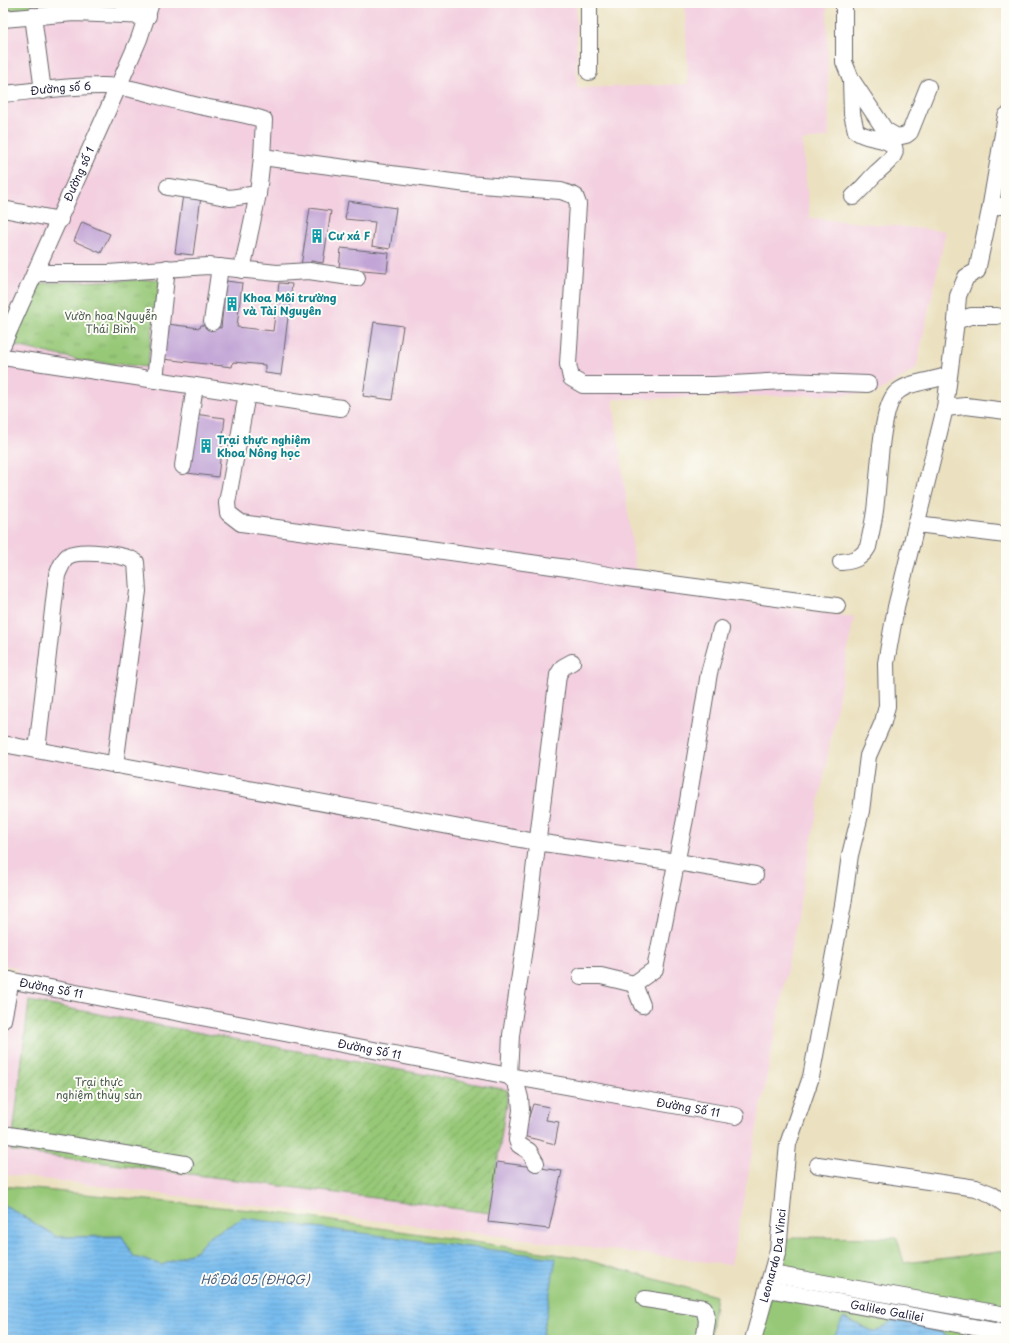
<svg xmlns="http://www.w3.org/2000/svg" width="1009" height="1343" font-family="'Playpen Sans',sans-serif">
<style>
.built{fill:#f3cfdf}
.grass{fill:#96c877;stroke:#5c7559}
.park{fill:url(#park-tufts);stroke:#5c7559}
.garden{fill:url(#garden-furrows);stroke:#5c7559}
.water{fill:url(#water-rules);stroke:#4c6f94}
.building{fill:#c2a5d6}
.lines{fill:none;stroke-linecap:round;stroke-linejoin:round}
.minor-casing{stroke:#68656a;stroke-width:18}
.minor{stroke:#fff;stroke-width:16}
.labels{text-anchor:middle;stroke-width:4;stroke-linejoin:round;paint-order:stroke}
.street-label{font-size:11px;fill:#22223b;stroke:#fdfcf7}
.culture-label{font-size:11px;font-weight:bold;fill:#0d838f;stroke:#fdfcf7;text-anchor:start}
.park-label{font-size:11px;fill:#4b5c50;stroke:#fdfcf7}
.water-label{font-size:12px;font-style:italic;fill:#40587a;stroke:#fdfcf7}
</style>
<defs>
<pattern id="park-tufts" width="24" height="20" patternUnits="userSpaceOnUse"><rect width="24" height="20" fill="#96c877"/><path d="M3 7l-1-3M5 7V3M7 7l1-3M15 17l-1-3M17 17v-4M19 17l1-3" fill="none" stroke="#7aa263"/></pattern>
<pattern id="garden-furrows" width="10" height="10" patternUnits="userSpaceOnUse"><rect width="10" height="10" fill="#96c877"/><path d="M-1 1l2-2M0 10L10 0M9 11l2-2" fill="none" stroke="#7aa263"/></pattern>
<pattern id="water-rules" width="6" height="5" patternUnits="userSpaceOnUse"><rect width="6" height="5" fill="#77bcee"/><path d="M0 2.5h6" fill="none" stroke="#67a1cd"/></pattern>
</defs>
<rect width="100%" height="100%" fill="#fdfcf7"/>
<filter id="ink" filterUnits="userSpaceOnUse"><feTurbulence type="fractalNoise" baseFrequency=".025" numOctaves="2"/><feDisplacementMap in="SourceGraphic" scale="8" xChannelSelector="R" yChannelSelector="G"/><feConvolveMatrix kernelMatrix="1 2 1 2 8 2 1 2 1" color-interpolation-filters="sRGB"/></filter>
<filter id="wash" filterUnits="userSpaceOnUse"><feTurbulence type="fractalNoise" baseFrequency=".012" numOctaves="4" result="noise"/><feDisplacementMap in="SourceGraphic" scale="16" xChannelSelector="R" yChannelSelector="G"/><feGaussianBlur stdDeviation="0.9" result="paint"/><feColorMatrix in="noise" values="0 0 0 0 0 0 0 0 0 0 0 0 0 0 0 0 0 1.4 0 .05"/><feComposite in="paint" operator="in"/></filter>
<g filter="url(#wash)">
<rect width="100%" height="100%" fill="#ebe1c0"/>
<path class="built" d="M3,3H576L577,88L688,84L685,3H827L829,137L802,141L810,218L946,231L916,369L874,394L613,399L638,587L854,617L731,1265L3,1174V1039L17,968L3,965Z"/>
<g class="grass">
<path d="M3,3H31L32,8L3,11Z"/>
<path d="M3,1186L271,1212L576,1257L716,1296L710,1340H542L555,1258L209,1237L196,1251L162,1265L134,1257L122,1236L57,1237L3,1204Z"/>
<path d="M793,1237L897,1238L904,1263L1006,1251V1340H956L938,1331L875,1332L844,1318L833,1340H759L776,1248Z"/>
</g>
<path class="park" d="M160,279L147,367L84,361L12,345L41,283Z"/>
<path class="garden" d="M29,1001L508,1090L490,1213L11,1151Z"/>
<g class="water">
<path d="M3,1204L57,1237L122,1236L134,1257L162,1265L196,1251L209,1237L243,1218L556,1258L542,1340H3Z"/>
<path d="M843,1318L875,1332L895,1320L938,1331L956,1340H833Z"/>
</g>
<g id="blocks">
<g class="building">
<path d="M3,33L6,52L3,53Z"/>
<path d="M183,194L201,197L193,255L175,253Z"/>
<path d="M348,201L396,208L390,249L372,246L375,222L345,219Z"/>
<path d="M310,208L331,211L323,263L311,261L310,267L301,266Z"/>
<path d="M82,222L110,234L101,253L74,241Z"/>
<path d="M341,248L389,253L387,272L339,268Z"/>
<path d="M226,281L242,283L237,327L273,331L279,283L292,284L281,375L265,373V365L233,362L232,367L163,359L167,324L200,328L201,325L221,328Z"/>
<path d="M374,322L403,326L392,400L363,396Z"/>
<path d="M194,414L225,418L218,477L187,473Z"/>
<path d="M533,1104L549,1107L546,1120L559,1122L555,1144L523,1136Z"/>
<path d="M497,1162L562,1171L549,1229L488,1222Z"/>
</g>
</g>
</g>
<g filter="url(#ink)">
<use href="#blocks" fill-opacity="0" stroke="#68656a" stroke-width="1"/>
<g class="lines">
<defs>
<g id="minor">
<path d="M844,3V62L851,79L885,130L897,137L906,135L910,132L928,87"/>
<path d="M33,16L43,91"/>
<path d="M3,19L74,13L148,16"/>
<path d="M589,72V3"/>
<path d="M851,79L852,114L856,131C866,139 877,137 888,142C906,151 883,166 876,173C868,181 862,189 853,197"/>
<path id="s1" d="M3,94C35,91 68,86 100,86C131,85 160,98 190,104C214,110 241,112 264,120L262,157L467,184L561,191L575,196L578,204L568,364L571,378L583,385H714L785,381L868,384"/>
<path d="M168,187L196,191L230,198L258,194L242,270"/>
<path d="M258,194L262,157"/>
<path d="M3,209L60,220"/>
<path d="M990,210L1006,116"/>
<path d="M35,273H108L208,266L277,273L309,271L357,278"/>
<path d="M997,316H971L956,321L945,408L966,406L1006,411"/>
<path d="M956,321L958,296L966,277L977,271L990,210L997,206H1006"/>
<path d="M212,322L220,267"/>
<path id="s2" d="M3,344L118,87L139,39L151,3"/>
<path d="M3,357L341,408"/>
<path d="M155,380L167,268"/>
<path d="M247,394L227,503L228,513L241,523L574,569L620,577L837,606"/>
<path d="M183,466L195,386"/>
<path d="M917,524L1006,535"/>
<path d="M841,562C853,561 862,558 868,547C871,532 875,517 876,501C879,478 880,410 896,393C909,381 932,382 948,375"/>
<path d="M3,744L536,842L677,862L755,875"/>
<path d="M37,750L57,575C60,569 62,561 68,556C79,549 126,554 136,562L138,591L115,765"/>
<path d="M581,976H601L634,984"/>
<path id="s3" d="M3,979L509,1076L736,1116"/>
<path d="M642,1005L634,984L655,969L685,819L709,673L721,629"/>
<path d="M3,1020L11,980"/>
<path d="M3,1134L185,1164"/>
<path d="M536,1163L529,1151L519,1145L517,1140L521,1110L520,1098L516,1083L509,1076L511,1035L527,928L558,675L563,667L572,662"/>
<path d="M818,1165L976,1188L991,1194L1006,1205"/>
<path d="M772,1274L1006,1315"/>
<path id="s4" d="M768,1289L1006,1333"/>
<path d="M645,1299L704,1308L707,1321L704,1340"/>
<path id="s5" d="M753,1340L778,1250L788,1144L811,1077L843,905L850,855L861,811L868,756L883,722L887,706L886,663L896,607L945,408"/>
</g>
</defs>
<use href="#minor" class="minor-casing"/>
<use href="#minor" class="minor"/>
</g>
</g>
<defs>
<symbol id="building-bare" viewBox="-9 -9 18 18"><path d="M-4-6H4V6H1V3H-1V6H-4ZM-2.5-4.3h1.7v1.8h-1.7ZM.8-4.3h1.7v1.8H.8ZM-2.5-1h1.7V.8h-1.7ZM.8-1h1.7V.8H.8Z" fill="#0f9aa8" stroke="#fdfcf7" stroke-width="2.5" paint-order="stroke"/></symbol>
</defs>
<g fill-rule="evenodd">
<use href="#building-bare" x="307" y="226" width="20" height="20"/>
<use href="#building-bare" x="222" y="294" width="20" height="20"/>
<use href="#building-bare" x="196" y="436" width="20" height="20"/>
</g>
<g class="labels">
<g class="street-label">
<text dy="4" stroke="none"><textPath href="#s1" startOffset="58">Đường số 6</textPath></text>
<text dy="4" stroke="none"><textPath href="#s2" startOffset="186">Đường số 1</textPath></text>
<text dy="4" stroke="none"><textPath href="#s3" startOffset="49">Đường Số 11</textPath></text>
<text dy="4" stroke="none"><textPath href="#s3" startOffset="373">Đường Số 11</textPath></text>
<text dy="4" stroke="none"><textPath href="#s3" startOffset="697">Đường Số 11</textPath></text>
<text dy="4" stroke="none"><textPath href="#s5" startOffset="87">Leonardo Da Vinci</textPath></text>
<text dy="4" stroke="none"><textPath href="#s4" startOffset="121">Galileo Galilei</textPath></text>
</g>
<g class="culture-label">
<text x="328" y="240">Cư xá F</text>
<text x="243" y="302">Khoa Môi trường<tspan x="243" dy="13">và Tài Nguyên</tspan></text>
<text x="217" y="444">Trại thực nghiệm<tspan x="217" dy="13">Khoa Nông học</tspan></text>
</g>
<g class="park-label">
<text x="111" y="320">Vườn hoa Nguyễn<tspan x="111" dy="13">Thái Bình</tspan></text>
<text x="99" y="1086">Trại thực<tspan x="99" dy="13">nghiệm thủy sản</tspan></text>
</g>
<g class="water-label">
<text x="255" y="1284">Hồ Đá 05 (ĐHQG)</text>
</g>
</g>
<rect width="1009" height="1343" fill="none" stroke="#fdfcf7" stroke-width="16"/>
</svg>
